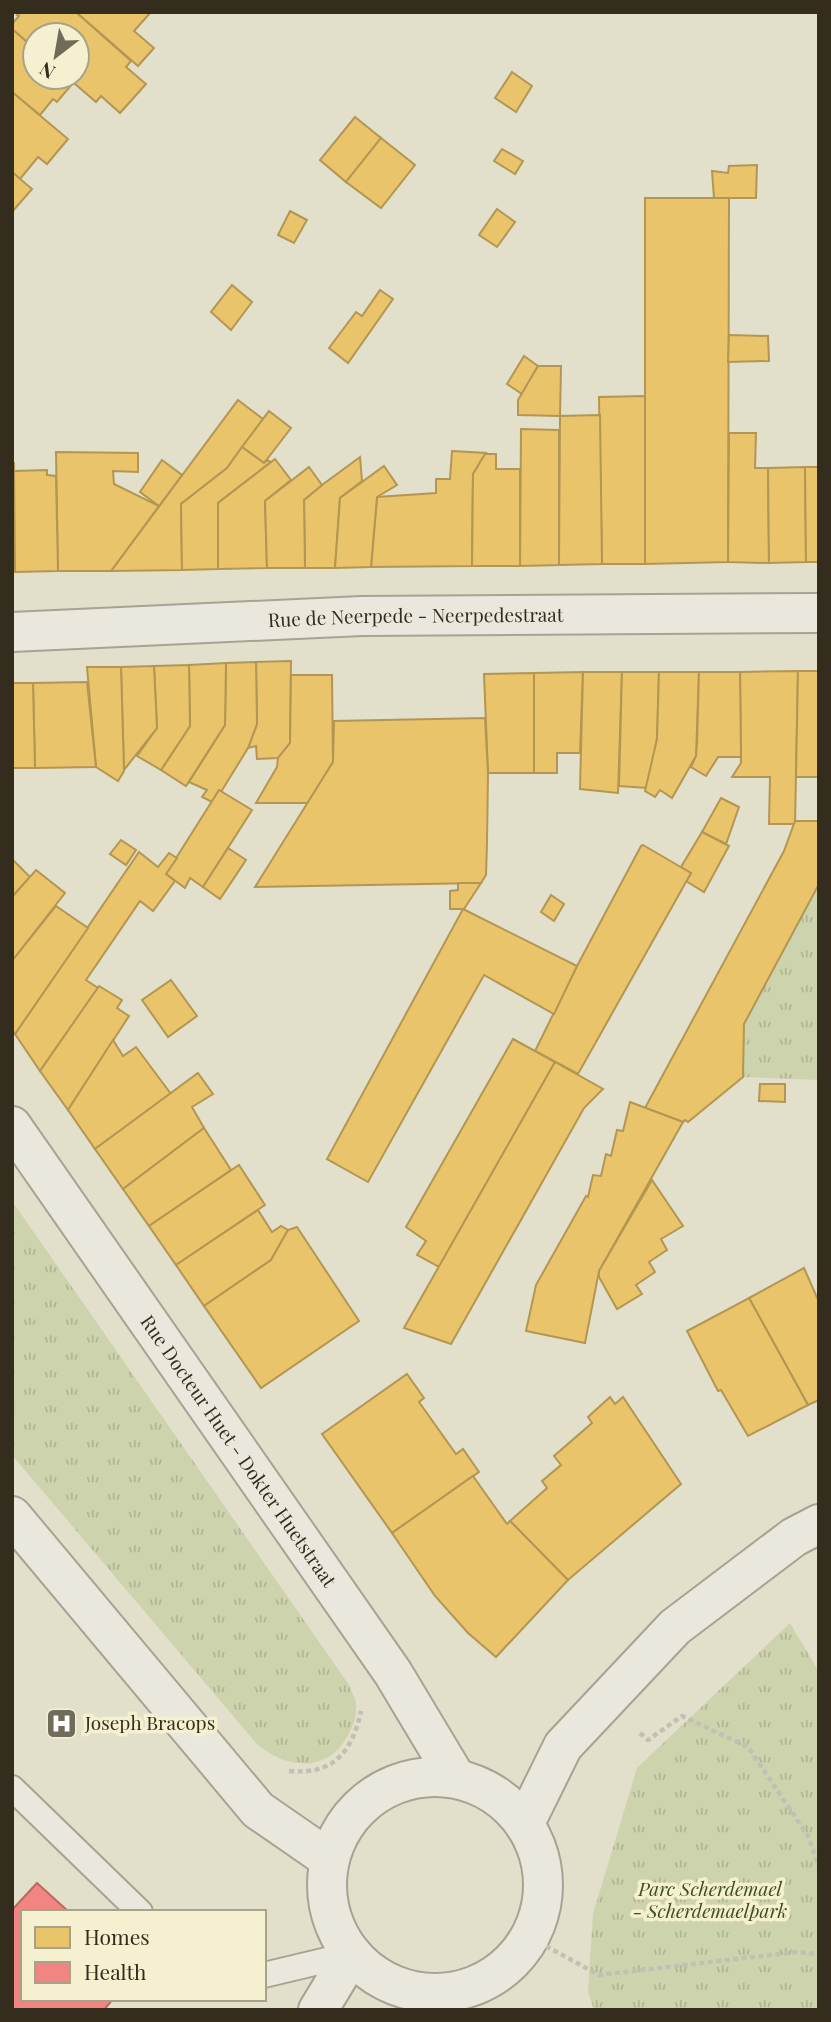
<svg xmlns="http://www.w3.org/2000/svg" width="831" height="2022" font-family="'Playfair Display',serif">
<style>
.grass{fill:url(#grass-tufts)}
.homes{fill:#e9c46a;stroke:#b39653;stroke-width:2}
.health{fill:#f28482;stroke:#b96a64;stroke-width:2}
.lines{fill:none;stroke-linecap:round;stroke-linejoin:round}
.service-casing{stroke:#a7a394;stroke-width:28}
.minor-casing{stroke:#a7a394;stroke-width:42}
.tertiary-casing{stroke:#a7a394;stroke-width:42}
.path{stroke:#c2c0b3;stroke-width:4.5;stroke-dasharray:5 3.5;stroke-linecap:butt}
.service{stroke:#eae8dc;stroke-width:24}
.minor{stroke:#eae8dc;stroke-width:38}
.tertiary{stroke:#eae8dc;stroke-width:38}
.labels{text-anchor:middle;stroke-width:7;stroke-linejoin:round;paint-order:stroke}
.street-label{font-size:19px;fill:#342c1d;stroke:#f4f0d0}
.poi-label{font-size:19px;fill:#342c1d;stroke:#f4f0d0;text-anchor:start}
.park-label{font-size:19px;font-style:italic;fill:#3d5024;stroke:#f4f0d0}
</style>
<defs>
<pattern id="grass-tufts" width="24" height="20" patternUnits="userSpaceOnUse" patternTransform="scale(1.75)"><rect width="24" height="20" fill="#ccd3ad"/><path d="M3 7l-1-3M5 7V3M7 7l1-3M15 17l-1-3M17 17v-4M19 17l1-3" fill="none" stroke="#b0b594"/></pattern>
</defs>
<rect width="100%" height="100%" fill="#e2dfca"/>
<g class="grass">
<path d="M819,884V1080L743,1077L744,1024Z"/>
<path d="M12,1201L349,1685C351,1691 356,1699 356,1705C357,1714 354,1724 350,1731C331,1774 286,1770 256,1743L12,1455Z"/>
<path d="M790,1623L819,1672V2010H594L588,1991L593,1914L637,1768Z"/>
</g>
<g class="homes">
<path d="M20,12H76L131,61L126,67L146,84L120,113L101,96L96,102L67,77H77V35H35V49L12,29V24L19,16L17,15Z"/>
<path d="M76,12H151L134,31L154,48L138,66Z"/>
<path d="M12,29L35,49V77H67L73,83L57,102L53,99L40,115L12,92Z"/>
<path d="M512,72L532,86L516,112L495,98Z"/>
<path d="M12,92L68,139L47,164L38,157L20,179L12,172Z"/>
<path d="M355,117L381,138L346,182L320,160Z"/>
<path d="M381,138L415,165L381,208L346,182Z"/>
<path d="M502,149L523,161L515,174L494,161Z"/>
<path d="M757,165L756,198H714L712,171L728,173L729,166Z"/>
<path d="M12,172L32,189L12,212Z"/>
<path d="M645,198H729L728,562L645,564Z"/>
<path d="M497,209L515,222L497,247L479,235Z"/>
<path d="M290,211L307,220L294,243L278,235Z"/>
<path d="M232,285L252,302L231,330L211,312Z"/>
<path d="M380,290L393,299L348,363L329,348L356,312L362,316Z"/>
<path d="M729,335L768,336L769,361L728,362Z"/>
<path d="M524,356L538,366L522,394L507,384Z"/>
<path d="M538,366H561L560,416L518,415V400Z"/>
<path d="M645,396V564H602L599,397Z"/>
<path d="M238,400L263,419L227,468L181,504L182,570L111,571Z"/>
<path d="M269,411L291,428L264,463L242,447Z"/>
<path d="M600,415L602,564L559,565L560,416Z"/>
<path d="M521,429L559,430V565L520,566Z"/>
<path d="M729,433H756L755,468H768L769,563L728,562Z"/>
<path d="M242,447L264,463L267,460L271,462L218,503V569L182,570L181,504L227,468Z"/>
<path d="M452,451L486,453L473,474L472,566L371,567L377,497L436,493V479H450Z"/>
<path d="M56,452L138,453V472L113,471L114,484L159,506L111,571H58Z"/>
<path d="M485,454H496V469H520V566H472L473,474Z"/>
<path d="M360,457L362,481L340,498L335,568H305L304,500L322,485Z"/>
<path d="M275,459L291,480L265,501L267,568L218,569V503Z"/>
<path d="M162,460L182,475L159,506L140,492Z"/>
<path d="M12,463H14L15,572H12Z"/>
<path d="M384,466L397,485L377,497L371,567L335,568L340,498Z"/>
<path d="M309,467L322,485L304,500L305,568H267L265,501Z"/>
<path d="M805,467L806,562L769,563L768,468Z"/>
<path d="M805,467H819V562H806Z"/>
<path d="M47,470V475L56,476L58,571L15,572L14,471Z"/>
<path d="M291,661L290,743L278,758L257,759L256,746L248,748L257,724L256,662Z"/>
<path d="M256,662L257,724L248,748L221,792L219,790L212,802L202,797L207,790L189,782L225,725L226,663Z"/>
<path d="M226,663L225,725L186,786L161,770L190,726L189,665Z"/>
<path d="M189,665L190,726L161,770L137,756L157,728L154,666Z"/>
<path d="M154,666L157,728L124,770L121,667Z"/>
<path d="M87,667H121L124,771L118,781L96,767Z"/>
<path d="M798,671L795,824H769L770,777H732L741,763L740,672Z"/>
<path d="M798,671H819V777H796Z"/>
<path d="M583,672L580,753H557V773H534V673Z"/>
<path d="M583,672H622L618,793L580,789Z"/>
<path d="M622,672H659L657,739L647,788L619,786Z"/>
<path d="M659,672H699L696,756L672,798L660,790L655,797L645,791L657,739Z"/>
<path d="M699,672H740L741,757H718L706,776L691,767L696,756L697,744Z"/>
<path d="M534,673V773H488L484,674Z"/>
<path d="M291,675H332L333,762L308,803H256L277,767L278,758L290,743Z"/>
<path d="M87,682L96,767L35,768L33,683Z"/>
<path d="M12,683H33L35,768H12Z"/>
<path d="M485,718L488,773L487,843L486,875L481,883L255,887L333,762L334,721Z"/>
<path d="M219,790L252,810L203,887L190,878L185,888L166,874Z"/>
<path d="M721,798L739,807L726,844L702,832Z"/>
<path d="M795,821H819V884L744,1024L743,1077L688,1122L685,1120L683,1122L645,1108L784,851Z"/>
<path d="M702,832L729,846L704,892L686,881L691,873L681,867Z"/>
<path d="M121,840L136,850L126,865L110,854Z"/>
<path d="M643,845L691,873L578,1074L535,1051L577,966L641,846Z"/>
<path d="M228,848L246,860L220,899L203,887Z"/>
<path d="M139,852L158,867L169,853L177,858L166,874L175,881L153,911L140,901L86,980L98,988L40,1071L15,1034Z"/>
<path d="M12,859L30,877L12,897Z"/>
<path d="M36,870L65,893L12,961V897Z"/>
<path d="M458,883H481L464,909H450V891L458,890Z"/>
<path d="M551,895L564,904L554,921L541,912Z"/>
<path d="M56,906L88,928L15,1034L12,1030V961Z"/>
<path d="M463,909L577,966L554,1014L484,975L368,1182L327,1159Z"/>
<path d="M171,980L197,1016L168,1037L142,1000Z"/>
<path d="M99,986L122,1000L117,1008L129,1016L68,1110L40,1071Z"/>
<path d="M513,1039L555,1062L439,1267L417,1255L426,1241L406,1227Z"/>
<path d="M113,1040L123,1056L136,1047L171,1094L95,1149L68,1110Z"/>
<path d="M555,1062L603,1089L584,1108L451,1344L404,1328Z"/>
<path d="M198,1073L213,1094L192,1107L204,1128L123,1189L95,1149Z"/>
<path d="M760,1084H785V1102L759,1101Z"/>
<path d="M630,1102L683,1122L599,1271L585,1343L526,1331L536,1285L586,1196L588,1197L593,1175L601,1176L606,1154L611,1156L617,1130L623,1131Z"/>
<path d="M204,1128L231,1170L149,1226L123,1189Z"/>
<path d="M239,1165L265,1205L176,1265L149,1226Z"/>
<path d="M652,1180L683,1226L661,1239L667,1250L649,1262L655,1272L636,1285L642,1294L617,1309L599,1277V1271Z"/>
<path d="M258,1210L272,1232L281,1226L288,1230L271,1260L204,1306L176,1265Z"/>
<path d="M297,1227L359,1321L261,1388L204,1306L271,1260L288,1230Z"/>
<path d="M804,1268L819,1302V1400L808,1405L749,1298Z"/>
<path d="M749,1298L808,1405L748,1436L721,1390L718,1391L687,1331Z"/>
<path d="M407,1374L424,1398L419,1402L456,1454L463,1449L479,1472L392,1533L322,1434Z"/>
<path d="M610,1397L615,1404L623,1397L681,1484L568,1580L510,1521L547,1488L542,1481L561,1465L554,1456L592,1423L588,1417Z"/>
<path d="M473,1476L507,1524L510,1521L568,1580L496,1657L468,1633L435,1596L392,1533Z"/>
</g>
<path class="health" d="M37,1883L69,1912H23V1999H113L104,2010H12V1910Z"/>
<g class="lines">
<defs>
<g id="service">
<path d="M12,1788L140,1912"/>
<path d="M264,1975L352,1954"/>
</g>
<g id="minor">
<path id="s1" d="M12,632L362,616L819,613"/>
<path d="M525,1823L563,1746L675,1627L794,1537L819,1524"/>
<path d="M318,2010L352,1954"/>
</g>
<g id="tertiary">
<path id="s2" d="M12,1126L393,1673L456,1778"/>
<path d="M12,1516L258,1810L329,1859"/>
<circle cx="435" cy="1885" r="108"/>
</g>
</defs>
<use href="#service" class="service-casing"/>
<use href="#minor" class="minor-casing"/>
<use href="#tertiary" class="tertiary-casing"/>
<g class="path">
<path d="M640,1733L648,1740L682,1716L748,1747L808,1836L819,1867"/>
<path d="M289,1771C334,1775 352,1752 361,1711"/>
<path d="M531,1938L599,1975L796,1952L819,1954"/>
</g>
<use href="#service" class="service"/>
<use href="#minor" class="minor"/>
<use href="#tertiary" class="tertiary"/>
</g>
<defs>
<symbol id="hospital-square" viewBox="-11 -11 22 22"><rect x="-9" y="-9" width="18" height="18" rx="4" fill="#716b5a" stroke="#f4f0d0"/><path d="M-5-5h3v3.5h4V-5h3V5h-3V1.5h-4V5h-3Z" fill="#fff"/></symbol>
</defs>
<g fill-rule="evenodd">
<use href="#hospital-square" x="44" y="1706" width="35" height="35"/>
</g>
<g class="labels">
<g class="street-label">
<text dy="7" stroke="none"><textPath href="#s1" startOffset="404">Rue de Neerpede - Neerpedestraat</textPath></text>
<text dy="7" stroke="none"><textPath href="#s2" startOffset="396">Rue Docteur Huet - Dokter Huetstraat</textPath></text>
</g>
<g class="poi-label">
<text x="85" y="1730">Joseph Bracops</text>
</g>
<g class="park-label">
<text x="710" y="1896">Parc Scherdemael<tspan x="710" dy="22">- Scherdemaelpark</tspan></text>
</g>
</g>
<rect width="831" height="2022" fill="none" stroke="#342c1d" stroke-width="28"/>
<rect x="21" y="1910" width="245" height="91" fill="#f4f0d0" stroke="#a7a288" stroke-width="2"/>
<rect x="35" y="1927" width="35" height="21" fill="#e9c46a" stroke="#a7a288" stroke-width="2"/>
<text x="84" y="1945" font-size="21" fill="#342c1d">Homes</text>
<rect x="35" y="1962" width="35" height="21" fill="#f28482" stroke="#a7a288" stroke-width="2"/>
<text x="84" y="1980" font-size="21" fill="#342c1d">Health</text>
<g transform="translate(56 56) rotate(211)"><circle r="33" fill="#f4f0d0" stroke="#a7a288" stroke-width="2"/>
<path d="M0-5L12 26L0 18L-12 26Z" fill="#716b5a"/>
<text y="-10" font-size="19" font-weight="bold" text-anchor="middle" fill="#342c1d">N</text>
</g>
</svg>
